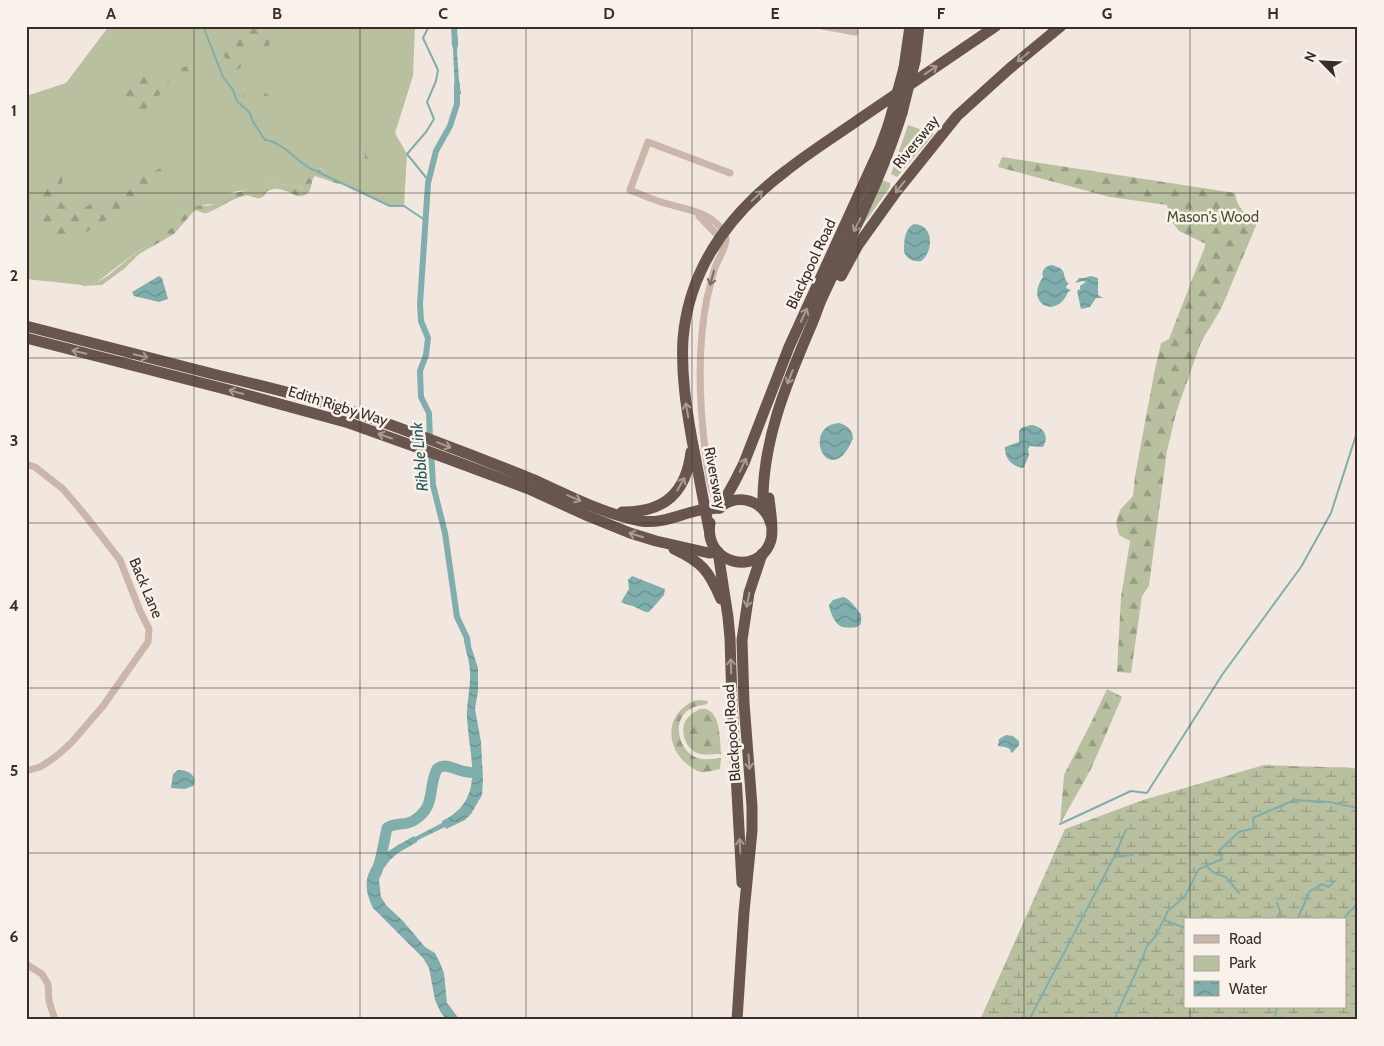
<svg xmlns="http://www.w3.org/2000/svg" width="1384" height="1046" font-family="Cabin,sans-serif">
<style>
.green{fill:#b8c09f}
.forest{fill:url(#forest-firs)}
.wetland{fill:url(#wetland-marsh);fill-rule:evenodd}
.water{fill:url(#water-waves)}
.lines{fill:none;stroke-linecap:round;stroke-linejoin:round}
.stream{stroke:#7faeac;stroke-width:2}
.canal{stroke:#7faeac;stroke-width:6}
.river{stroke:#7faeac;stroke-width:11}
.minor{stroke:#cab6ab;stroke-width:7}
.trunk{stroke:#68554e;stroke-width:11}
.trunk-bridge{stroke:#68554e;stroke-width:11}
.oneway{stroke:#a99c95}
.oneway2{stroke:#7a6b64}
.grid{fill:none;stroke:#382d2a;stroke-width:1;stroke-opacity:0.55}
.labels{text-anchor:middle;stroke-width:5;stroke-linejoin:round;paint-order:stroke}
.street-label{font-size:15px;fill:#382d2a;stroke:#f9f2eb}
.park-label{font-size:15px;fill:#4a552f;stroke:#f9f2eb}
.water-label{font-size:16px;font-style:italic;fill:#215757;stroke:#f9f2eb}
.neatline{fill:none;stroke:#382d2a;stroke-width:2}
.grid-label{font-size:16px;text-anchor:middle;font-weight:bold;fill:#382d2a}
</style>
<defs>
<pattern id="forest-firs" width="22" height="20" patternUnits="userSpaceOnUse" patternTransform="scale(1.25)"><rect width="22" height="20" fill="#b8c09f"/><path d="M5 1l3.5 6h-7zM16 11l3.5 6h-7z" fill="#979c82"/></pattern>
<pattern id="wetland-marsh" width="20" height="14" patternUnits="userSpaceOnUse" patternTransform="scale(1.25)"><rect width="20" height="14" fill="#b8c09f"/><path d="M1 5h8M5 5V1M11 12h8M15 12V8" fill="none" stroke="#979c82"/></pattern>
<pattern id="water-waves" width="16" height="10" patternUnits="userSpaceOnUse" patternTransform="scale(1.25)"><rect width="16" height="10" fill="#7faeac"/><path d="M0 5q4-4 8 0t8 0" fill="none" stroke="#698e8c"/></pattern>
</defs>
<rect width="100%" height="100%" fill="#f2e7df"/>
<g class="green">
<path d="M109,26H415L413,76L395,133L407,154L404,206H390L340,182L326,174L320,168L303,188L270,182L246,190L233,192L215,204L200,205L185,213L162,239L139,250L96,283L82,285L26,279V96L66,83Z"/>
<path d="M908,125L934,134L897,177L891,174Z"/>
<path d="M882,180L890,183V187L858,232Z"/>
</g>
<g class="forest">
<path d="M259,27C262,29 265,30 267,32C272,38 270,48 263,51C258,53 251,51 246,53L242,57C242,64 243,70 233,70C228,64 217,47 225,40C229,37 236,38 241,36C247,33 251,28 259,27Z"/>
<path d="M188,66L189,76L180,80L172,74L168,77C170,92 168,91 155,97L151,105L142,112L129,108L124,92L125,86L130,82L145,76Z"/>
<path d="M259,90L269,95L256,100L246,106L240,99L246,92Z"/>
<path d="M370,144L373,159L369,177L363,174L366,165L364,150Z"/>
<path d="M183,157L185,158L187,161L186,164C154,187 122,212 88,231C79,235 69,242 59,242C51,242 42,235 38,228C35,217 44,185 51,176C53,173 54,173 58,172C59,172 61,172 62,174C65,177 58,194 62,204L70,209L83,208L176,160Z"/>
<path d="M1002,157L1235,193C1237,208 1245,215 1258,221L1221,309L1201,342L1176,413L1167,451L1149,586L1142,596L1131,673L1117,672L1121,597L1130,541L1119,535L1116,523L1120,510L1133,496L1135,476L1154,374L1161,343L1169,339L1206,244L1179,231L1170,219L1167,205L1110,197L998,167Z"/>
<path d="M318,168L328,175L340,182L339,184L315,176C310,181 313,189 307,194C298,200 288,190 279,189C275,188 271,190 267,191C259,206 254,193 243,196C233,198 218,209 207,213C202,214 199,210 194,211L174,234L139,254L125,268L102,285L82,286V285L96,283L109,275L139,250L162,238L185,213L193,208L200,205L208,206L214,204L230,194L244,191L258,183L270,182L303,188L312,171Z"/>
<path d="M1107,689L1122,697L1091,769L1060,824L1064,775L1092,721Z"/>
<path d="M700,700L708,701L707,704C699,706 692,706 686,712C672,725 680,752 697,758C705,760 713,759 721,758L720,769C714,770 707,773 701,772C696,771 691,767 687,764C669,750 665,723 683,708C689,703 693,700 700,700Z"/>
<path d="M700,709C721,705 720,741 721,754C713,754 704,756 697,753C686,748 680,733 685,722C688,716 694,712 700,709Z"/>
</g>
<path class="wetland" d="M1264,765L1358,768V1020H980L1065,829L1143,800ZM1185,920H1345V1007H1185Z"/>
<g class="water">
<path d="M452,38H458L457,52L459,80L461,94H455L453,48Z"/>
<path d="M914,224C934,224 934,252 921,261C913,262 907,259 904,252C904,242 904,229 914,224Z"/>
<path d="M1051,265C1070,269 1060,276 1069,284L1067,285L1066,288L1071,290L1068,292C1057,320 1024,304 1043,277C1041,270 1045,267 1051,265Z"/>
<path d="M159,276L162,278L168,299L159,302L134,296L132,292Z"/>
<path d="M1091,276L1098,278V295L1103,298H1096L1090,307L1081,309L1077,291L1080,289V286L1086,282L1082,281L1075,283L1079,278H1084Z"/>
<path d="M839,423C847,425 853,430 853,439C850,444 847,452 842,456C821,474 806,425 839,423Z"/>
<path d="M1031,425C1043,426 1050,436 1043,447L1030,446L1028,449L1029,455L1024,467L1022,468C1012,466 1004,458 1005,447L1019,442V432L1021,428Z"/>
<path d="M632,576L665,589L664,595L649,612C643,612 642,610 637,608C632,605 626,605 621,602L629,589L628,580Z"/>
<path d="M843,597C851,599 855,608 861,614C861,617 862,623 860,625C856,629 844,628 840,626C834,622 830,612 829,605L833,600Z"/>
<path d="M468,637L478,668V691L475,709L481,742L483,780L482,795L471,814L465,820L446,829L445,827L420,839L417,841V842L398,853L390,860L383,869L379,880L381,897L386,905L403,921L425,947L435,953L440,963L444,973L447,1003L460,1020H446L440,1011L435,1000L429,968L423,958L373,908C353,868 384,853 414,836L415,837L442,823V821C487,799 469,758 467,718C466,703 471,688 470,673C470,661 465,650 464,639Z"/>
<path d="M1006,735L1013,736L1019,741V745L1013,752L1011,753L1010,749L1005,747L998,746L999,739Z"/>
<path d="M178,770C187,769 199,776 193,786L185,789L171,788L173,774Z"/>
</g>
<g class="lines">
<g class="stream">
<path d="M203,26L223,77L233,90L237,101L250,113L252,120L265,140C285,142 298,165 316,171L390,206H404L425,220"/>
<path d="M428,180L407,154L426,132L434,119L427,102L436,81L438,70L423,38L429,26"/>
<path d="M1060,824L1131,791L1147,793L1222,675L1301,567L1331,513L1358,429"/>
<path d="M1115,857L1133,855"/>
<path d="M1206,866L1214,873L1226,877L1239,893"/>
<path d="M1277,903L1280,911L1277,920"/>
<path d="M1164,920L1185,928"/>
<path d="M1297,920L1310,891L1322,884L1329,887L1334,881"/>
<path d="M1342,920L1358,903"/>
<path d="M1029,1020L1114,857L1126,830"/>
<path d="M1114,1020L1143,957L1147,946L1155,937L1168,911L1185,896L1199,869L1222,859L1220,850L1239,832L1254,828L1253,818L1294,800L1329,802L1358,808"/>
<path d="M1274,1020L1277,1007"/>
</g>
<g class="canal">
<path d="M454,26L455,45"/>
<path d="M430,440L429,413L421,397L420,371L426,355L428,338L421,321L420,304L428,183L436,151L450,126L457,104V85"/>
<path d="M431,450L433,485L445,533L457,617L467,638L468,645"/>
</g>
<path class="river" d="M377,871L381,857L387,828C395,822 404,826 413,821C437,807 427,789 437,769C447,761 457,772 468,772C470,773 475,772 477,772"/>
<g class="minor">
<path d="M822,26L855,32"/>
<path d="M699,216L720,238"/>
<path d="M26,464L35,467L63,489L85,515L120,560L140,611L149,629L148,642L103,706L72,742L59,754L48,762L40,767L26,771"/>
<path d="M720,508C709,490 708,470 705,449C699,399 697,348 707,298C710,287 712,276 716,265C719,258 725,249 726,240C726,238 726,235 724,233C713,211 682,209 661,202C651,199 640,194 630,190L648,142L730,173"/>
<path d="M26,964L42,974L48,984L49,1001L55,1020"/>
</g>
<g class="trunk">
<path d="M915,61L919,26"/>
<path d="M904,68L910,26"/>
<path d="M841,276L858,245L896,192L957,116L1009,69L1061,26"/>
<path d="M26,326C90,342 153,359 217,375C267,387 317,399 366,416C422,436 477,457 532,479C566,494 605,515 641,521C660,524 679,515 696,511C704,509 711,509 719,508"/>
<path d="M26,338L225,389L349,423L419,448L529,489L588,516L630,533L656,541L709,553L718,552"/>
<path d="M719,508C738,492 764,500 771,524"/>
<path d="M720,508L735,481L744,463L789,347L880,148L889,123"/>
<path d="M763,509C761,444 786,384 811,326C815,317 818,307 822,298C850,237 882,178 902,113"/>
<path d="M622,512C664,513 686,493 691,452"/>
<path d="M710,523C703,564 759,578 771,540C774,528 770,510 769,498"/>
<path d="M709,529C703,500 698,470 692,440C686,406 681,373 683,339C689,267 731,212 787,170C811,151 837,135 861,118C906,87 951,57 996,26"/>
<path d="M674,549C702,562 709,571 721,599"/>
<path d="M718,552L728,617L730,638L732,702L742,883"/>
<path d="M737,1020L744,912L752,831V806L744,703L742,640L749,593L762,554"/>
</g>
<g class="trunk-bridge">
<path d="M902,113L915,61"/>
<path d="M889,123L904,68"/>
</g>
</g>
<defs><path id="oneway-shaft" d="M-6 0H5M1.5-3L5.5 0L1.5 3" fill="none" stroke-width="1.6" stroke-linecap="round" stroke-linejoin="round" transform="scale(1.25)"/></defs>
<g class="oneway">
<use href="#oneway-shaft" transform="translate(1023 57) rotate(141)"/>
<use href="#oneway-shaft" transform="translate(931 70) rotate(-34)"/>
<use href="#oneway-shaft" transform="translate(900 187) rotate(128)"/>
<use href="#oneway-shaft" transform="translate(757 196) rotate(-43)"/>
<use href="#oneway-shaft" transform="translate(857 225) rotate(115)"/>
<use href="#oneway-shaft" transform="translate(804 315) rotate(-65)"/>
<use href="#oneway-shaft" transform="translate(79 352) rotate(-166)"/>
<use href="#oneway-shaft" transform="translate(141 356) rotate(14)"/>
<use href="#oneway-shaft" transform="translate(790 377) rotate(111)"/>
<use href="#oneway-shaft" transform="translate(236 392) rotate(-165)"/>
<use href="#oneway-shaft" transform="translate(687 410) rotate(-100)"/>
<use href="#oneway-shaft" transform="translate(385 436) rotate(-161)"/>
<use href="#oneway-shaft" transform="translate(444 445) rotate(22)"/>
<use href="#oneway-shaft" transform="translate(743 465) rotate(-65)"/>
<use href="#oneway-shaft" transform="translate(681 484) rotate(-60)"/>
<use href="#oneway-shaft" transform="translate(574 498) rotate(23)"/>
<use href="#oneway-shaft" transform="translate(636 535) rotate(-163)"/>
<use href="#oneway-shaft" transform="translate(748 600) rotate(101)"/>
<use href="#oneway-shaft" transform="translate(731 666) rotate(-92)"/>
<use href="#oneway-shaft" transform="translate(749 762) rotate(86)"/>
<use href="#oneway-shaft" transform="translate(740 846) rotate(-93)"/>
</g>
<use class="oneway2" href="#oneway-shaft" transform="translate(712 278) rotate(105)"/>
<path class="grid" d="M194,26V1020M360,26V1020M526,26V1020M692,26V1020M858,26V1020M1024,26V1020M1190,26V920M26,193H1358M26,358H1358M26,523H1358M26,688H1358M26,853H1358M1190,1007V1020"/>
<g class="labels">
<g class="street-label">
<text transform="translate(916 142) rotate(-51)" y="5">Riversway</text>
<text transform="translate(811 264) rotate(-65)" y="5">Blackpool Road</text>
<text transform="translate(338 406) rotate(17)" y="5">Edith Rigby Way</text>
<text transform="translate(715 478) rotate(79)" y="5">Riversway</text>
<text transform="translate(146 588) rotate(67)" y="5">Back Lane</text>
<text transform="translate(732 733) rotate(-94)" y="5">Blackpool Road</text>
</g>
<g class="park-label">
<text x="1213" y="222">Mason's Wood</text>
</g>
<g class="water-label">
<text transform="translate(419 457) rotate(-95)" y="6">Ribble Link</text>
</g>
</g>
<rect width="1384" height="1046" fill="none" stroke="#f9f2eb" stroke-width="55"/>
<rect x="1184" y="918" width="162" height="90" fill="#f9f2eb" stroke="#aca39e"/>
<rect x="1194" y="935" width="25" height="8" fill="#cab6ab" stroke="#aca39e"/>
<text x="1229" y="944" font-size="15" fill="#382d2a">Road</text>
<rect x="1194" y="956" width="25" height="15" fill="#b8c09f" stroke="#aca39e"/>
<text x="1229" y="968" font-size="15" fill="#382d2a">Park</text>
<rect x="1194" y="981" width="25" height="15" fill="url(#water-waves)" stroke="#aca39e"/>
<text x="1229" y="994" font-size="15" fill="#382d2a">Water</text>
<g transform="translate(1322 62) rotate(294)" stroke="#f9f2eb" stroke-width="4" paint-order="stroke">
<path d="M0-4L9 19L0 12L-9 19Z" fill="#382d2a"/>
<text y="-8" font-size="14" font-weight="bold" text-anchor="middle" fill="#382d2a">N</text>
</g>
<rect x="28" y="28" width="1328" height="990" class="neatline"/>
<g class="grid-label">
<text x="111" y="19">A</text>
<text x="277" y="19">B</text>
<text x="443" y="19">C</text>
<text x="609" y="19">D</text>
<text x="775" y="19">E</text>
<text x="941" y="19">F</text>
<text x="1107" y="19">G</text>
<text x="1273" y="19">H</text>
<text x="14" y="116">1</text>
<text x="14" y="281">2</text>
<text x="14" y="446">3</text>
<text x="14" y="611">4</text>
<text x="14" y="776">5</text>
<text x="14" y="942">6</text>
</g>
</svg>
